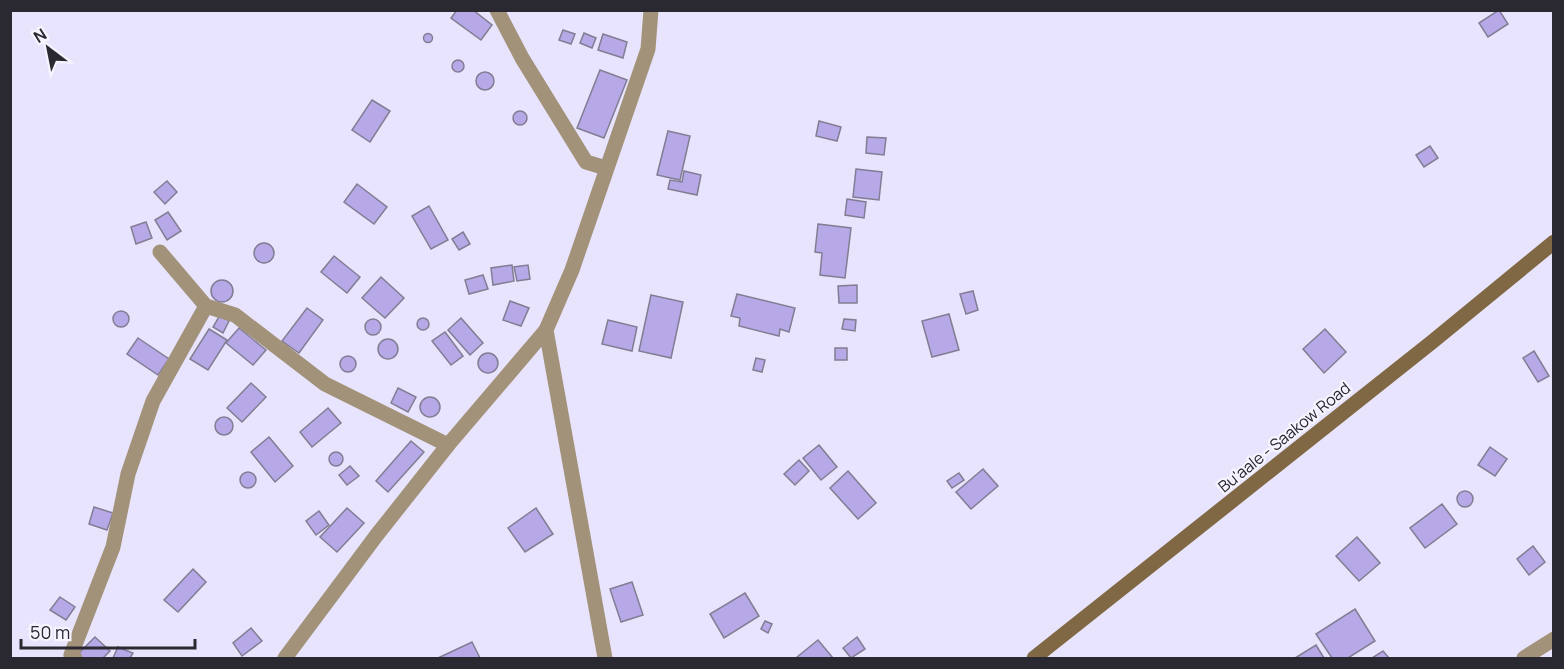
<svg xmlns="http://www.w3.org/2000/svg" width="1564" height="669" font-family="Manrope,sans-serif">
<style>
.building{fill:#b7a9e7;stroke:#827d93;stroke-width:1.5}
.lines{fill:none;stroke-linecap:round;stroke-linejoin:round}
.street{stroke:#a19279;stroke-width:15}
.secondary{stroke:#7f6843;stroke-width:15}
.labels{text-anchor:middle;stroke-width:4.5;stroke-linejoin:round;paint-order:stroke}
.street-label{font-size:16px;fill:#2a2831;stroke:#f6f4fe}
</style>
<rect width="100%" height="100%" fill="#e9e4fd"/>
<g class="building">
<path d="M457,10H473L492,25L481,40L451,18Z"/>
<path d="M1499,10L1508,24L1488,37L1479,23Z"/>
<path d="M563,30L575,34L571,44L559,40Z"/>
<path d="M584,33L596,38L592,48L580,43Z"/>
<circle cx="428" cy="38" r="4.5"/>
<path d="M603,34L627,42L623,58L598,50Z"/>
<circle cx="458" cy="66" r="6"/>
<path d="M600,70L627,80L604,138L577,128Z"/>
<circle cx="485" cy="81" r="9"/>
<path d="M372,100L390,111L370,142L352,130Z"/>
<circle cx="520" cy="118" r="7"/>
<path d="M819,121L841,127L837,141L816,136Z"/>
<path d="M668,131L690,136L680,180L657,175Z"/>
<path d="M867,137L886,138L884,155L866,153Z"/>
<path d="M1430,146L1438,158L1424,167L1416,155Z"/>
<path d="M856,169L882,172L879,200L853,197Z"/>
<path d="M684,171L701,175L697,195L668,189L670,180L682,182Z"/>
<path d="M167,181L177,192L165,204L154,192Z"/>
<path d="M357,184L387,207L374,224L344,202Z"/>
<path d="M847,199L866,202L864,218L845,215Z"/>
<path d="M429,206L448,240L431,249L412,216Z"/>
<path d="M168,212L181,231L167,240L155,220Z"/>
<path d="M146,222L152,238L136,244L131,227Z"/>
<path d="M818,224L851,228L845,278L820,275L822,253L815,252Z"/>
<path d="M463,232L470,244L459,250L452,239Z"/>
<circle cx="264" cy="253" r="10"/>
<path d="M334,256L360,277L347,293L321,272Z"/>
<path d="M512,265L514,281L493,285L491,268Z"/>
<path d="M528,265L530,279L517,281L514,267Z"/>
<path d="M483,275L488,289L469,294L465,280Z"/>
<path d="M381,277L404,298L385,318L362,298Z"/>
<circle cx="222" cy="291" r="11"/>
<path d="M857,285V303H839L838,286Z"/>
<path d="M973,291L978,310L966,314L960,294Z"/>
<path d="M737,294L795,308L789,332L780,329L779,336L739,326L740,318L731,316Z"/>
<path d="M651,295L683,302L671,358L639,351Z"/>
<path d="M510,301L529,308L521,326L503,320Z"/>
<path d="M307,308L323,320L299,353L282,341Z"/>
<circle cx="121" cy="319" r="8"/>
<path d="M949,314L959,350L932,357L922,321Z"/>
<path d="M220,315L229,321L223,333L213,327Z"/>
<circle cx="423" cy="324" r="6"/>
<path d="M461,318L483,343L470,355L448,330Z"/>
<circle cx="373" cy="327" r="8"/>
<path d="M844,319L856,320L855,331L842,329Z"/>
<path d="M608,320L637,327L632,351L602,344Z"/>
<path d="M239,328L266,350L253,365L226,343Z"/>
<path d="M209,329L227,340L208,370L190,359Z"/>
<path d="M1325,329L1346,352L1324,373L1303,349Z"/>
<path d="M445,332L463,356L451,365L432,341Z"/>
<path d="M138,338L169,359L158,375L127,354Z"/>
<circle cx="388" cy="349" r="10"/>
<rect x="835" y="348" width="12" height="12"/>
<path d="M1534,351L1549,376L1538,382L1523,358Z"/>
<circle cx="488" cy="363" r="10"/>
<circle cx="348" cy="364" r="8"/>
<path d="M756,358L765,360L762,372L753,370Z"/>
<path d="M251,383L266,397L242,422L227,408Z"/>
<path d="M398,388L416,397L408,412L391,403Z"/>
<circle cx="430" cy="407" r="10"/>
<path d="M328,408L341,423L312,447L300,432Z"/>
<circle cx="224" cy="426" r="9"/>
<path d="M269,437L293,466L275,482L251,452Z"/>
<path d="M411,441L424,452L388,492L376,481Z"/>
<path d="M819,445L837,467L821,480L803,458Z"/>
<path d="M1490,447L1507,459L1495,476L1478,465Z"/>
<circle cx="336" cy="459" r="7"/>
<path d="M799,460L809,471L795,485L784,474Z"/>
<path d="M350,466L359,476L347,485L339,475Z"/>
<path d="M983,469L998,486L971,509L956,492Z"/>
<path d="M848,471L876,503L858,519L830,488Z"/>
<circle cx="248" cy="480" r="8"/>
<path d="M959,473L964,480L952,488L947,481Z"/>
<circle cx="1465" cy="499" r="8"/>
<path d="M1442,504L1457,524L1425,548L1410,528Z"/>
<path d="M94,507L113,513L107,530L89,524Z"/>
<path d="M347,508L364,523L337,552L320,537Z"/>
<path d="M536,508L553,534L525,552L508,528Z"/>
<path d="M319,511L329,525L316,535L306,521Z"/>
<path d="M1357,537L1380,563L1359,581L1336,556Z"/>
<path d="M1533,546L1545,562L1529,575L1517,559Z"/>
<path d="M193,569L206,582L178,612L164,600Z"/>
<path d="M632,582L643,615L621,622L610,589Z"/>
<path d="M745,593L759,616L724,638L710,614Z"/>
<path d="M60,597L75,607L66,620L50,610Z"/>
<path d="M1355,609L1375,641L1348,658H1332L1316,634Z"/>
<path d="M765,621L772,624L768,633L761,629Z"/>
<path d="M251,628L262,641L242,656L233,643Z"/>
<path d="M95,637L110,651L103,658H82L78,654Z"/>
<path d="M857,637L865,649L851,658L843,648Z"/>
<path d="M818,640L833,658H799L797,657Z"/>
<path d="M472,642L480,658H438Z"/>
<path d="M1316,645L1324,658H1295Z"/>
<path d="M118,647L133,653L130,658H113Z"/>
<path d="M1383,651L1389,658H1372Z"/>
</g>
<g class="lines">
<g class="street">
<path d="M497,10L522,58L586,162L606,168"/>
<path d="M160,252L206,306L235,315L325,384L448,445"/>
<path d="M75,658L71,655L113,547L128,474L153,401L206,306"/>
<path d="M285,658L376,536L448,445L546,330"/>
<path d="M605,658L546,330L572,270L648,49L651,10"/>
<path d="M1524,658L1554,639"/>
</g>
<path class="secondary" d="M1034,658L1432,342L1554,242"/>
</g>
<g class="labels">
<g class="street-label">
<text transform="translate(1284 437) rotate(-39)" y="6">Bu'aale - Saakow Road</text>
</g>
</g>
<rect width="1564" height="669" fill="none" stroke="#2a2831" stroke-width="24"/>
<g transform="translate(48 48) rotate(328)" stroke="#f6f4fe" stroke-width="4.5" paint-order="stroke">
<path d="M0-4.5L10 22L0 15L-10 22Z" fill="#2a2831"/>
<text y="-9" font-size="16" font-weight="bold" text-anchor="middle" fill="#2a2831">N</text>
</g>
<path d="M21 639v9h174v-9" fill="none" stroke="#2a2831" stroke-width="3"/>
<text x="30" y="639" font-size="18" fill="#2a2831" stroke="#f6f4fe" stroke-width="4.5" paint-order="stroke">50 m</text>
</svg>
